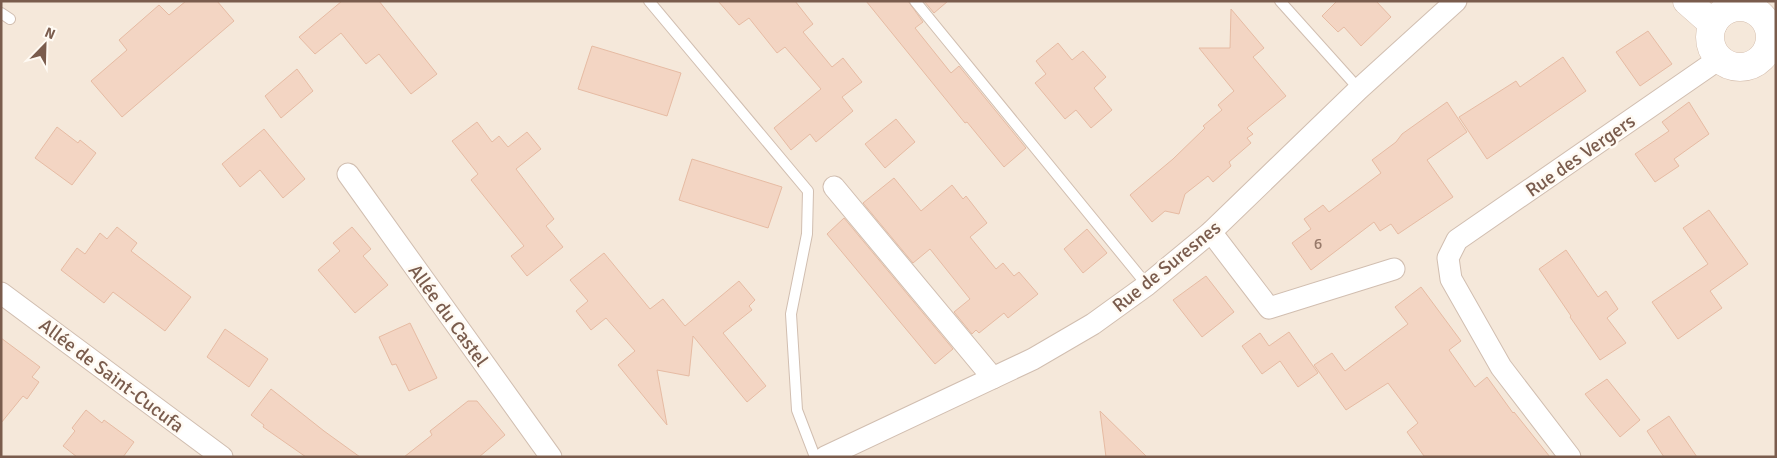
<svg xmlns="http://www.w3.org/2000/svg" width="1777" height="458" font-family="Signika,sans-serif">
<style>
.residential{fill:#f5e8da}
.building{fill:#f3d5c3;stroke:#e6bba3}
.lines{fill:none;stroke-linecap:round;stroke-linejoin:round}
.lane-casing{stroke:#d1beb0;stroke-width:12}
.street-casing{stroke:#d1beb0;stroke-width:23}
.secondary-casing{stroke:#d6c0b0;stroke-width:29}
.lane{stroke:#fff;stroke-width:10}
.street{stroke:#fff;stroke-width:21}
.secondary{stroke:#fff;stroke-width:28}
.labels{text-anchor:middle;stroke-width:5;stroke-linejoin:round;paint-order:stroke}
.number-label{font-size:16px;fill:#987a6a}
.street-label{font-size:19px;fill:#7a5c4d;stroke:#fffaf3}
</style>
<rect width="100%" height="100%" fill="#fdf6ec"/>
<rect class="residential" x="1" y="1" width="1775" height="456"/>
<g class="building">
<path d="M186,1H217L234,21L122,117L91,81L127,50L119,40L159,5L169,15Z"/>
<path d="M342,1H379L437,74L411,94L379,54L366,64L341,33L315,54L299,37Z"/>
<path d="M718,1H795L813,24L803,32L832,67L843,58L862,82L842,97L853,111L816,142L810,134L791,150L774,128L821,89L785,47L777,53L749,18L739,25Z"/>
<path d="M866,1H908L923,22L915,28L951,73L959,66L1026,148L1004,167L967,122L965,123Z"/>
<path d="M924,1H948L934,13Z"/>
<path d="M1337,1H1376L1391,17L1361,46L1344,27L1338,32L1322,16Z"/>
<path d="M1231,9L1264,48L1253,57L1286,96L1247,128L1253,134L1247,138L1251,143L1229,162L1231,166L1213,182L1208,176L1185,194L1179,214L1165,211L1152,222L1130,195L1173,159L1205,128L1203,126L1222,110L1218,105L1234,91L1199,48H1230Z"/>
<path d="M1648,31L1672,64L1640,86L1616,52Z"/>
<path d="M1058,43L1072,60L1083,51L1106,77L1094,88L1112,110L1091,128L1076,110L1065,119L1035,83L1046,74L1036,61Z"/>
<path d="M592,46L681,73L667,116L578,89Z"/>
<path d="M1563,57L1586,91L1487,159L1459,117L1516,81L1520,87Z"/>
<path d="M297,69L313,91L281,118L265,96Z"/>
<path d="M1447,102L1467,132L1427,160L1453,197L1398,234L1391,224L1380,231L1374,222L1311,270L1292,243L1311,229L1304,219L1323,205L1329,212L1381,173L1372,160L1396,142L1402,134Z"/>
<path d="M1689,102L1709,134L1674,159L1679,166L1655,182L1635,154L1669,131L1662,122Z"/>
<path d="M896,119L915,142L885,168L865,144Z"/>
<path d="M477,122L492,142L499,136L508,147L527,132L541,149L516,169L554,219L546,226L563,247L527,276L511,256L524,246L471,180L478,174L452,141Z"/>
<path d="M57,127L78,143L80,140L96,153L72,185L35,158Z"/>
<path d="M264,129L305,179L283,198L260,170L240,187L222,164Z"/>
<path d="M692,159L782,187L768,228L679,200Z"/>
<path d="M894,178L921,211L952,185L963,199L966,196L987,223L970,237L996,269L1003,263L1014,276L1019,272L1038,294L1008,318L1004,313L979,333L976,330L972,334L954,312L970,299L930,249L913,263L863,203Z"/>
<path d="M1709,210L1748,264L1710,291L1722,308L1678,339L1652,302L1708,264L1683,228Z"/>
<path d="M844,218L953,349L935,364L827,234Z"/>
<path d="M117,227L137,243L131,251L191,297L165,331L113,292L104,303L61,270L77,248L85,254L100,233L107,239Z"/>
<path d="M352,227L371,249L363,256L388,285L355,313L318,270L340,251L333,243Z"/>
<path d="M1087,229L1107,253L1083,273L1064,249Z"/>
<path d="M1566,250L1598,297L1606,291L1618,309L1607,318L1626,343L1600,360L1570,317L1571,316L1539,269Z"/>
<path d="M604,253L650,309L663,299L685,326L739,281L755,300L749,306L752,310L723,333L766,386L747,402L693,336L689,376L657,370L667,425L618,365L635,351L606,318L591,330L576,311L588,301L570,280Z"/>
<path d="M1206,276L1234,312L1202,337L1173,300Z"/>
<path d="M1421,287L1461,341L1449,350L1475,387L1487,377L1513,413L1514,412L1550,457L1424,456L1407,432L1418,423L1388,383L1346,410L1314,365L1332,353L1345,371L1408,324L1395,307Z"/>
<path d="M410,323L437,378L409,391L396,364L392,365L379,337Z"/>
<path d="M225,329L268,359L249,387L207,357Z"/>
<path d="M1289,332L1318,373L1298,387L1280,361L1262,374L1242,346L1260,333L1269,346Z"/>
<path d="M1,338L40,367L32,377L39,382L27,399L23,396L1,423Z"/>
<path d="M1607,379L1640,420L1620,437L1585,394Z"/>
<path d="M271,389L324,431L360,457H306L263,427L264,425L251,415Z"/>
<path d="M468,401H477L505,435L479,457H404L432,435L430,431Z"/>
<path d="M86,410L102,423L104,420L134,442L123,457H77L63,446L75,431L72,428Z"/>
<path d="M1100,411L1147,457H1106Z"/>
<path d="M1669,416L1697,457H1664L1647,431Z"/>
</g>
<g class="lines">
<defs>
<g id="lane">
<path d="M649,1L808,191L807,234L791,314L797,410L815,457"/>
<path d="M915,1L1147,285"/>
<path d="M1280,1L1359,89"/>
<path d="M1,13L10,19"/>
</g>
<g id="street">
<path d="M348,174L551,457"/>
<path d="M834,187L993,378"/>
<path d="M1211,232L1269,308L1394,269"/>
<path d="M1,293L222,457"/>
<path d="M825,457L1033,359L1093,324L1147,285L1211,232L1359,89L1456,1"/>
<path d="M1570,457L1501,367L1451,279L1448,258L1457,240L1719,59"/>
</g>
<g id="secondary">
<path d="M1687,1L1713,24"/>
<circle cx="1740" cy="37" r="30"/>
</g>
</defs>
<use href="#lane" class="lane-casing"/>
<use href="#street" class="street-casing"/>
<use href="#secondary" class="secondary-casing"/>
<use href="#lane" class="lane"/>
<use href="#street" class="street"/>
<use href="#secondary" class="secondary"/>
</g>
<g class="labels">
<g class="number-label">
<text x="1318" y="249">6</text>
</g>
<g class="street-label">
<text transform="translate(1580 155) rotate(-35)" y="7">Rue des Vergers</text>
<text transform="translate(1166 266) rotate(-39)" y="7">Rue de Suresnes</text>
<text transform="translate(449 315) rotate(54)" y="7">Allée du Castel</text>
<text transform="translate(112 375) rotate(37)" y="7">Allée de Saint-Cucufa</text>
</g>
</g>
<rect width="1777" height="458" fill="none" stroke="#7a5c4d" stroke-width="5"/>
<g transform="translate(45 45) rotate(23)" stroke="#fffaf3" stroke-width="4" paint-order="stroke">
<path d="M0-4L9 19L0 12L-9 19Z" fill="#7a5c4d"/>
<text y="-8" font-size="14" font-weight="bold" text-anchor="middle" fill="#7a5c4d">N</text>
</g>
</svg>
